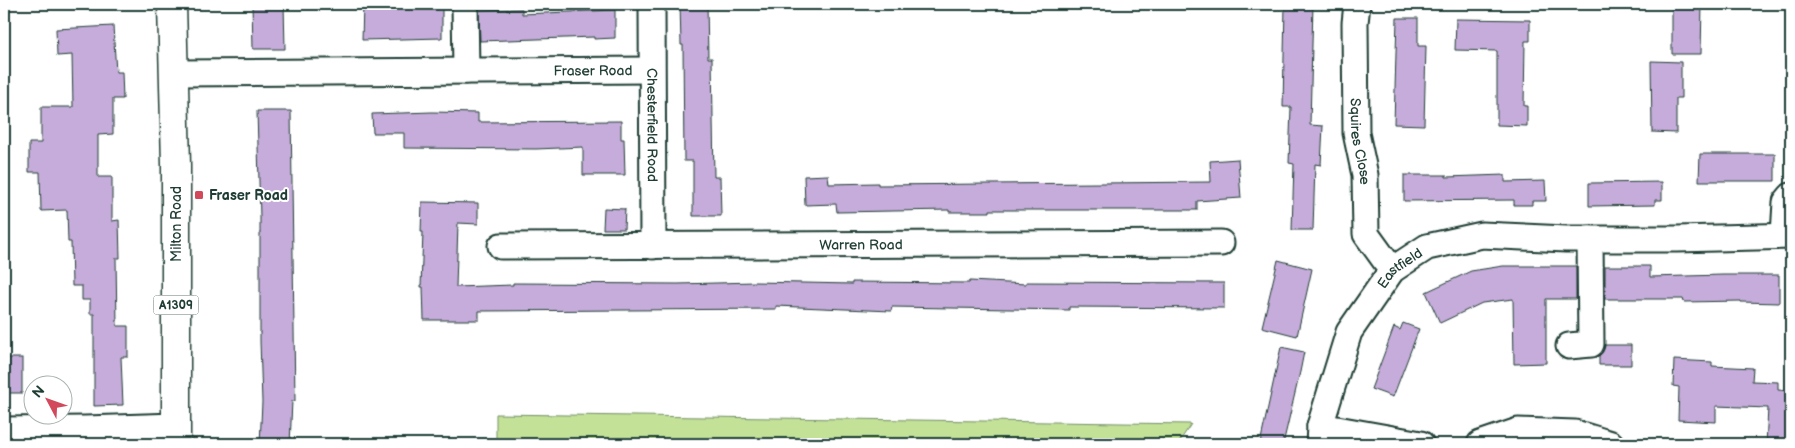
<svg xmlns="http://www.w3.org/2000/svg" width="1795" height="448" font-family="'Balsamiq Sans',sans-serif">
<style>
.green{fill:#c4e198;stroke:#728f66}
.building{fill:#c6acda;stroke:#1f3d34}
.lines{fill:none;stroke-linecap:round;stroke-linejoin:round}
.street-casing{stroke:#1f3d34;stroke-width:29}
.primary-casing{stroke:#1f3d34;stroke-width:31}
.street{stroke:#fff;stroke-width:25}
.primary{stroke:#fff;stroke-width:28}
.poi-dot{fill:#d1495b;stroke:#fff;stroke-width:2}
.labels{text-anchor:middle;stroke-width:4;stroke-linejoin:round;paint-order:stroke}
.shield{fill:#fff;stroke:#627771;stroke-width:1}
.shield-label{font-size:12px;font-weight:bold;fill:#1f3d34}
.street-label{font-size:14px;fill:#1f3d34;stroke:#fff}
.poi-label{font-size:14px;font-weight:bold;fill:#1f3d34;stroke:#fff;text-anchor:start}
</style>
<rect width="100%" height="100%" fill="#fff"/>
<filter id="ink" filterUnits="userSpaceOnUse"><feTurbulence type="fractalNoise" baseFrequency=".02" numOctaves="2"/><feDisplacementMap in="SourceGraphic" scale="10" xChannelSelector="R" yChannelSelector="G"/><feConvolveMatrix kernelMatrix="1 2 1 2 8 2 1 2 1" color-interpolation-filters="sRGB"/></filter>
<g filter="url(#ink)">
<path class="green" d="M496,414L1191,424L1178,444H496Z"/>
<g class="building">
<path d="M252,4H284L285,49H253Z"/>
<path d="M363,4H442V38L362,40Z"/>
<path d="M680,4H707L708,58H712L714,177H720L721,216H693V161H684L683,45H681Z"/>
<path d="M1285,4H1313L1310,125L1323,126L1321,165L1315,164L1313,230H1292L1294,164L1289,163L1291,107H1283Z"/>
<path d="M1672,4H1702L1701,54H1672Z"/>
<path d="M522,9V14L615,10V38L594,39V37L480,41L479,10Z"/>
<path d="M1397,18H1418V46H1426L1424,125L1394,124Z"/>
<path d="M1456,19L1530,20V41H1525L1524,106H1527V126L1497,125V51L1455,50Z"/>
<path d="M113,26L116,72H122L123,99H113V134L98,135V177H112V221L119,220L120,258H116L117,326H128V357H121L123,405L94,406V314H90V300H82V286H72L71,242H68L67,210L41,211L40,172H29V143H41V107H73L72,55L57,56L56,29Z"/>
<path d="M1651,61L1681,62V98H1676V133L1652,132Z"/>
<path d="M257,111H291L295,401H292L290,444H260L262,402L260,341V217Z"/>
<path d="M432,112L478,113V122L621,121V139H624L625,175H583V147L536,149L404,148V133H373L372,114Z"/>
<path d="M1700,154H1775V181H1699Z"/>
<path d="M1238,159L1241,198L1197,201V210H990V212H949V210L837,212L836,204L805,205L804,176L828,175L829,184L878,183V185L1211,182L1210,161Z"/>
<path d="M1404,175H1446V177L1505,175V182L1545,181L1546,201H1532V205H1514V200L1404,201Z"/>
<path d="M1662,182V200H1655V205L1589,206V183Z"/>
<path d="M422,202L478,203V224L458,223L456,287L513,285V283L678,284L755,282L852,284V282L969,283L970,281L1026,284V282L1224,283V308L1069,307V310L892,307L891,311L776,306V309L479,311V320H424L423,287H421L423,232H421Z"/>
<path d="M604,208L625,209L624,229H603Z"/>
<path d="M1278,260L1312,269L1297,336L1262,327Z"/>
<path d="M1503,266H1576V299H1546V363L1514,364L1513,299L1482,303L1440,323L1426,292L1471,271Z"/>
<path d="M1605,266H1650V277L1723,275H1779V303L1741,302V301L1684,302L1683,299H1605Z"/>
<path d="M1403,323L1419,329L1393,397L1371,389L1394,327L1400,330Z"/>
<path d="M1605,345H1631V365H1599V356L1603,351Z"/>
<path d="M1281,347L1304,352L1300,372L1283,444H1260Z"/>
<rect x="4" y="358" width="18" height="35"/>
<path d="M1674,360L1712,362V366L1753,368L1752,381L1778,382V390L1791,391V444H1766L1768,408L1716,406V422L1678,420L1679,387L1673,386Z"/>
</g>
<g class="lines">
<defs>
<g id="street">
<path d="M465,4L466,71"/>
<path id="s1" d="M652,4L653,246"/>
<path id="s2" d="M1357,4L1355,23L1356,133L1365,175L1366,234L1392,270"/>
<path id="s3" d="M174,73L651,70"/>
<path d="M1784,235L1786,202L1791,196"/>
<path id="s4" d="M501,246L1221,243"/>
<path d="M1569,346L1591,344L1590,239"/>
<path d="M1320,426L1421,444"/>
<path d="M4,430L85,429L176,426"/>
<path id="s5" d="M1319,444L1320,426L1349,332L1392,270L1427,247L1482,235L1566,239H1677L1791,236"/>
<path d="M1480,444L1518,431L1575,433L1611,444"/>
</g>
<path id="primary" d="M172,4L176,165V444"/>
</defs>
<use href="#street" class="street-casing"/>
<use href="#primary" class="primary-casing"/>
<use href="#street" class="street"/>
<use href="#primary" class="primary"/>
</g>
</g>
<rect class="poi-dot" x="194" y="190" width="10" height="10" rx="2.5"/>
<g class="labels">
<rect class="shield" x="153.5" y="295.5" width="45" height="19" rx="4"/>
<g class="shield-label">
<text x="176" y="309">A1309</text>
</g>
<g class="street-label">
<text dy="5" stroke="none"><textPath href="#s3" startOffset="419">Fraser Road</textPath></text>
<text dy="5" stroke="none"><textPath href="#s1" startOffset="121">Chesterfield Road</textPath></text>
<text dy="5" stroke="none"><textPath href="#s2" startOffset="138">Squires Close</textPath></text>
<text transform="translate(176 224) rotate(-90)" y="5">Milton Road</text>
<text dy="5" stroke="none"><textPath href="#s4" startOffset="360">Warren Road</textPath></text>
<text dy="5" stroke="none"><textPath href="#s5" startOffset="199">Eastfield</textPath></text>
</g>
<g class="poi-label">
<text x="209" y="200">Fraser Road</text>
</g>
</g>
<rect width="1795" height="448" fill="none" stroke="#fff" stroke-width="20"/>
<rect x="10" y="10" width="1775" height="428" fill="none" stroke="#1f3d34" stroke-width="2" filter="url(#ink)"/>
<g transform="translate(48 400) rotate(311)"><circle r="24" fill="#ffffff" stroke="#a5b1ae"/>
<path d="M0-4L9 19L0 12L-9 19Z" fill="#d1495b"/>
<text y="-8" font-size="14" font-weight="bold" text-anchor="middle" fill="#1f3d34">N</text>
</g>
</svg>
